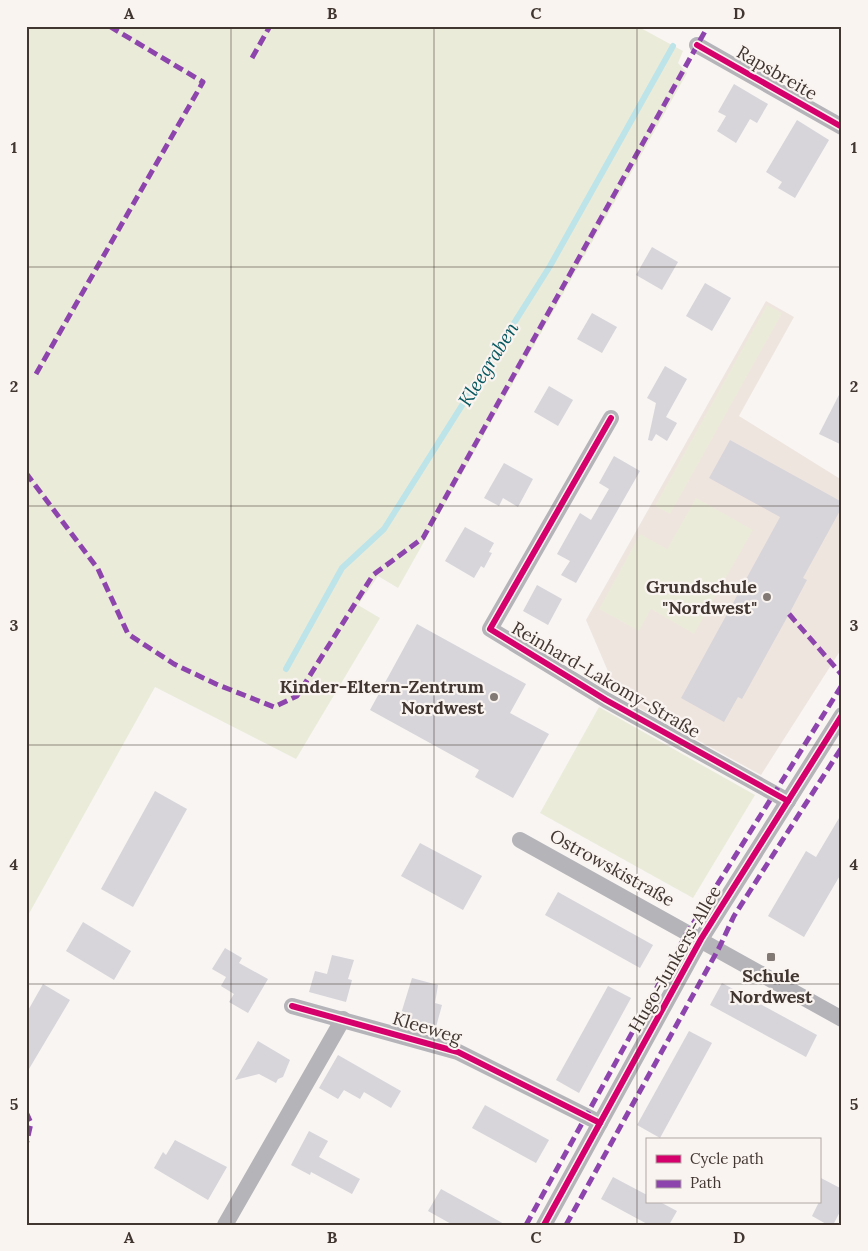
<svg xmlns="http://www.w3.org/2000/svg" width="868" height="1251" font-family="Lora,serif">
<style>
.built{fill:#efe5df}
.green{fill:#ebebda}
.lines{fill:none;stroke-linecap:round;stroke-linejoin:round}
.stream{stroke:#bde4e8;stroke-width:6}
.building{fill:#d7d5da}
.street{stroke:#b5b4b8;stroke-width:16}
.quiet{stroke:#8e44ad;stroke-width:5;stroke-dasharray:10 5;stroke-linecap:butt}
.cycleway-casing{stroke:#faf4f1;stroke-width:9}
.cycleway{stroke:#d6006c;stroke-width:6}
.grid{fill:none;stroke:#423630;stroke-width:1;stroke-opacity:0.55}
.poi-dot{fill:#827974;stroke:#faf4f1;stroke-width:2}
.labels{text-anchor:middle;stroke-width:4.5;stroke-linejoin:round;paint-order:stroke}
.street-label{font-size:18px;fill:#423630;stroke:#faf4f1}
.poi-label{font-size:18px;font-weight:bold;fill:#423630;stroke:#faf4f1;text-anchor:end}
.water-label{font-size:19px;font-style:italic;fill:#055760;stroke:#faf4f1}
.neatline{fill:none;stroke:#423630;stroke-width:2}
.grid-label{font-size:16px;text-anchor:middle;font-weight:bold;fill:#423630}
</style>
<rect width="100%" height="100%" fill="#f8f5f3"/>
<path class="built" d="M766,301L794,317L739,416L842,480V648L761,775L619,697L586,620Z"/>
<g class="green">
<path d="M26,26H637L683,51L678,63L687,73L398,588L378,576L358,605L380,618L296,759L155,687L26,919Z"/>
<path d="M767,305L782,313L670,514L655,506Z"/>
<path d="M696,498L753,530L694,634L651,609L639,631L599,609L640,534L667,549Z"/>
<path d="M599,707L755,795L693,898L540,813Z"/>
</g>
<g class="lines">
<path class="stream" d="M286,669L342,568L384,529L550,266L673,46"/>
</g>
<g class="building">
<path d="M734,84L768,104L757,123L750,119L736,143L717,131L726,116L718,112Z"/>
<path d="M797,120L829,140L795,198L778,188L782,182L766,172Z"/>
<path d="M652,247L678,262L662,290L636,275Z"/>
<path d="M705,283L731,298L712,331L686,316Z"/>
<path d="M592,313L617,327L602,353L577,339Z"/>
<path d="M665,366L687,379L666,417L677,423L667,441L656,434L652,441L648,440L656,403L647,398Z"/>
<path d="M549,386L573,400L558,426L534,412Z"/>
<path d="M842,389V445L819,434Z"/>
<path d="M730,440L842,502V507L803,578L807,580L789,614L742,699L738,697L724,722L681,698L780,517L709,478Z"/>
<path d="M614,456L640,471L576,583L561,575L570,561L557,554L580,513L591,520L609,489L599,483Z"/>
<path d="M504,463L533,479L518,507L503,498L499,506L484,498Z"/>
<path d="M465,527L494,543L489,552L492,553L484,568L481,566L474,578L445,561Z"/>
<path d="M537,585L562,599L548,625L523,611Z"/>
<path d="M417,624L526,684L510,713L549,734L513,798L475,777L479,770L370,710Z"/>
<path d="M155,791L187,809L133,907L101,889Z"/>
<path d="M842,813V872L804,937L768,916L806,851L816,857Z"/>
<path d="M420,843L482,876L463,910L401,876Z"/>
<path d="M558,892L653,945L640,968L545,915Z"/>
<path d="M83,922L131,951L114,980L66,951Z"/>
<path d="M225,948L242,958L239,963L268,979L248,1013L229,1002L234,994L221,986L226,977L212,969Z"/>
<path d="M332,955L354,960L348,979L352,980L346,1002L309,992L315,971L327,974Z"/>
<path d="M412,978L438,985L435,1003L442,1005L436,1027L400,1017Z"/>
<path d="M722,983L817,1035L806,1057L710,1005Z"/>
<path d="M43,984L70,1000L26,1074V1014Z"/>
<path d="M608,986L631,998L579,1093L556,1080Z"/>
<path d="M689,1031L712,1043L660,1138L637,1125Z"/>
<path d="M258,1041L290,1060L283,1077L278,1079L276,1083L259,1074L235,1080Z"/>
<path d="M338,1055L401,1091L391,1108L364,1092L360,1099L344,1090L338,1099L319,1088Z"/>
<path d="M485,1105L549,1140L536,1163L472,1128Z"/>
<path d="M309,1131L328,1141L319,1157L360,1179L352,1194L311,1172L310,1175L291,1165Z"/>
<path d="M175,1140L227,1167L208,1200L154,1168L163,1152L166,1155Z"/>
<path d="M613,1177L647,1195V1202H660L677,1211L669,1225H649L601,1199Z"/>
<path d="M819,1177L842,1189V1208L833,1225H828L812,1216L819,1202Z"/>
<path d="M441,1189L470,1205L506,1225H453L428,1211Z"/>
</g>
<g class="lines">
<g class="street">
<path d="M697,45L842,127"/>
<path d="M611,418L490,629L606,700L788,801"/>
<path d="M520,840L842,1019"/>
<path d="M292,1006L458,1052L600,1123"/>
<path d="M225,1225L343,1019"/>
<path d="M544,1225L701,939L842,715"/>
</g>
<g class="quiet">
<path d="M252,58L270,26"/>
<path d="M36,374L203,82L109,26"/>
<path d="M26,473L98,569L128,634L174,664L216,684L274,707L297,696L373,575L423,538L708,26"/>
<path d="M789,614L842,675"/>
<path d="M26,1112L31,1123L26,1145"/>
<path d="M526,1225L687,933L842,685"/>
<path d="M566,1225L719,948L734,916L842,747"/>
</g>
<defs>
<g id="cycleway">
<path d="M697,45L842,127"/>
<path d="M611,418L490,629L606,700L788,801"/>
<path d="M292,1006L458,1052L600,1123"/>
<path d="M544,1225L701,939L842,715"/>
</g>
</defs>
<use href="#cycleway" class="cycleway-casing"/>
<use href="#cycleway" class="cycleway"/>
</g>
<path class="grid" d="M231,26V1225M434,26V1225M637,26V1225M26,267H842M26,506H842M26,745H842M26,984H842"/>
<g class="poi-dot">
<circle cx="767" cy="597" r="5"/>
<circle cx="494" cy="697" r="5"/>
<rect x="766" y="952" width="10" height="10" rx="2.5"/>
</g>
<g class="labels">
<g class="street-label">
<text transform="translate(777 73) rotate(30)" y="6">Rapsbreite</text>
<text transform="translate(606 680) rotate(30)" y="6">Reinhard-Lakomy-Straße</text>
<text transform="translate(612 868) rotate(29)" y="6">Ostrowskistraße</text>
<text transform="translate(675 959) rotate(-60)" y="6">Hugo-Junkers-Allee</text>
<text transform="translate(427 1028) rotate(17)" y="6">Kleeweg</text>
</g>
<g class="poi-label">
<text x="757" y="593">Grundschule<tspan x="757" dy="21">"Nordwest"</tspan></text>
<text x="484" y="693">Kinder-Eltern-Zentrum<tspan x="484" dy="21">Nordwest</tspan></text>
<text x="771" y="982" text-anchor="middle">Schule<tspan x="771" dy="21">Nordwest</tspan></text>
</g>
<g class="water-label">
<text transform="translate(488 364) rotate(-58)" y="7">Kleegraben</text>
</g>
</g>
<rect width="868" height="1251" fill="none" stroke="#faf4f1" stroke-width="55"/>
<rect x="646" y="1138" width="175" height="65" fill="#faf4f1" stroke="#b0a8a4"/>
<rect x="656" y="1155" width="25" height="8" fill="#d6006c" stroke="#b0a8a4"/>
<text x="690" y="1164" font-size="15" fill="#423630">Cycle path</text>
<rect x="656" y="1180" width="25" height="8" fill="#8e44ad" stroke="#b0a8a4"/>
<text x="690" y="1188" font-size="15" fill="#423630">Path</text>
<rect x="28" y="28" width="812" height="1196" class="neatline"/>
<g class="grid-label">
<text x="129" y="19">A</text>
<text x="332" y="19">B</text>
<text x="536" y="19">C</text>
<text x="739" y="19">D</text>
<text x="14" y="153">1</text>
<text x="854" y="153">1</text>
<text x="14" y="392">2</text>
<text x="854" y="392">2</text>
<text x="14" y="631">3</text>
<text x="854" y="631">3</text>
<text x="14" y="870">4</text>
<text x="854" y="870">4</text>
<text x="14" y="1110">5</text>
<text x="854" y="1110">5</text>
<text x="129" y="1243">A</text>
<text x="332" y="1243">B</text>
<text x="536" y="1243">C</text>
<text x="739" y="1243">D</text>
</g>
</svg>
